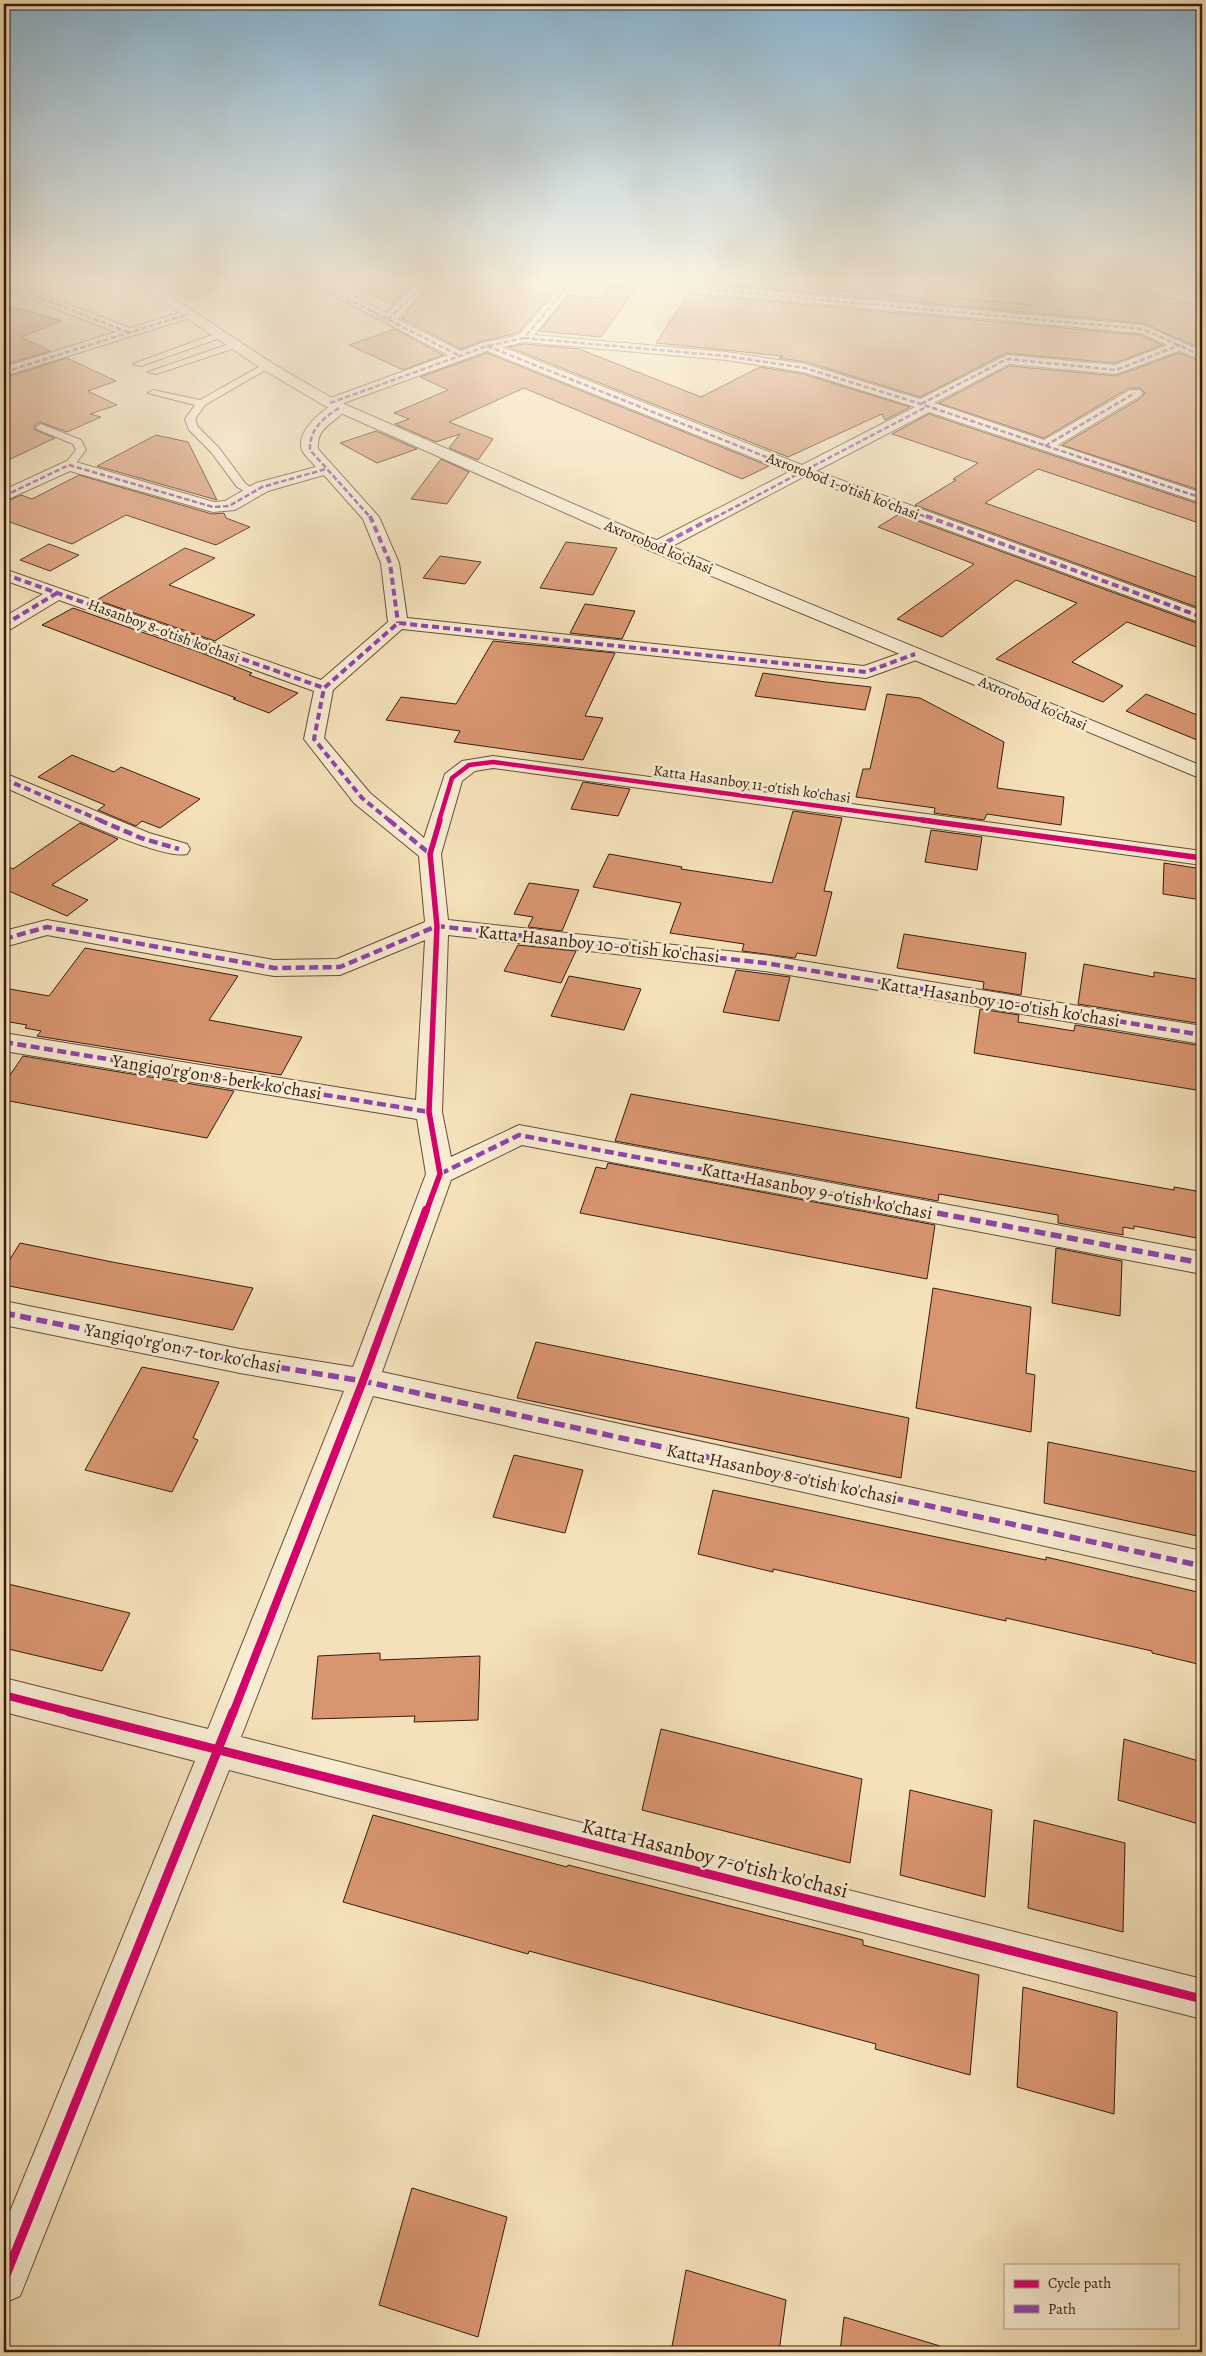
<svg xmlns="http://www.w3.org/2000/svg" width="1206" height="2356" font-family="Alegreya,serif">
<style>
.green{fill:#c3c18a;stroke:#7d6e4e}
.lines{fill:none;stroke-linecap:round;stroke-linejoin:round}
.stream{stroke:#757c75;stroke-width:5}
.building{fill:#d89570;stroke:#371c12}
.service-casing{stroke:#664d3c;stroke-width:2}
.minor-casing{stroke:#664d3c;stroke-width:2}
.tertiary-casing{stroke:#664d3c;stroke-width:2}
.service{fill:#f8ecd2;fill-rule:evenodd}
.minor{fill:#f8ecd2;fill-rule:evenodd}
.tertiary{fill:#f8ecd2;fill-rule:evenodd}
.quiet-far3{stroke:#8e44ad;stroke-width:2.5;stroke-dasharray:5.5 2.5;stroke-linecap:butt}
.quiet-far2{stroke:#8e44ad;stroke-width:4;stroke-dasharray:7 4;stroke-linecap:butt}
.quiet-far1{stroke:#8e44ad;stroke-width:4.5;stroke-dasharray:9 4.5;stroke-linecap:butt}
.quiet{stroke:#8e44ad;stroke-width:5.5;stroke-dasharray:11 5.5;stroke-linecap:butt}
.cycleway-far3-casing{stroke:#f8ecd2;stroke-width:7}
.cycleway-far2-casing{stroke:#f8ecd2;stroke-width:8}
.cycleway-far1-casing{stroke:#f8ecd2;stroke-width:11}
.cycleway-casing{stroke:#f8ecd2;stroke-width:12}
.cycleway-far3{stroke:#d6006c;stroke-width:4.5}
.cycleway-far2{stroke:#d6006c;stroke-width:5.5}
.cycleway-far1{stroke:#d6006c;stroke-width:8}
.cycleway{stroke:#d6006c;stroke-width:9}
.labels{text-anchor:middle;stroke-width:5;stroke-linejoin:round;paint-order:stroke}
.far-street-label{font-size:15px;fill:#371c12;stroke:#f8ecd2}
.street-label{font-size:18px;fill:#371c12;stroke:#f8ecd2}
.near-street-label{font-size:21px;fill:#371c12;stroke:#f8ecd2}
</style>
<rect width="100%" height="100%" fill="#f5e1b9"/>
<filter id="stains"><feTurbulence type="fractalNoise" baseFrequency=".004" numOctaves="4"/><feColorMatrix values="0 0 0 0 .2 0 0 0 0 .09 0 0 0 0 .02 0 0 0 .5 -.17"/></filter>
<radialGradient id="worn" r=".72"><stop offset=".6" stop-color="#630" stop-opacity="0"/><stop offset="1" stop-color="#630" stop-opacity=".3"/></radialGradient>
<path class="green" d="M157,280H233L193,300L175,285L164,286Z"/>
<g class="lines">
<path class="stream" d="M1119,280L1202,286"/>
</g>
<g class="building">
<path d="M344,280H417L392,305Z"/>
<path d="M436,280H522L515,289L552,293L518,333L482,341L461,349L401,318L409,314L406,312Z"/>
<path d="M708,280H833L828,288L922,298L931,280H957L950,297L1032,305L1038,287L1055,289L1056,287L1105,292L1107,286L1154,292V294L1202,306V349L1143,323L706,283Z"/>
<path d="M609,286L635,289L601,337L539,331L569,295L600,298Z"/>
<path d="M688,294L1140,335L1162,345L1115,363L1006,353L920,397L806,362L779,358L783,356L656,343Z"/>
<path d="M4,304L61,321L21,337L50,351L4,365Z"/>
<path d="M395,329L443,355L403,370L349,345Z"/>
<path d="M524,344L579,349L701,397L760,367L803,374L910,407L885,420L882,414L788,457L508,347Z"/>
<path d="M487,353L769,466L742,479L524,388L449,422L493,439L478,460L449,448L460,434L436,442L395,424L409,419L394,413L448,390L420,377Z"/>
<path d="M1179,353L1202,362V491L1062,445L1141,398L1145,393L1140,388H1129L1044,438L939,403L1009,366L1116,376Z"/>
<path d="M67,358L116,381L88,391L117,405L90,414L101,417L67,432L40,422L34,426L35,430L55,438L4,462V378Z"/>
<path d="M929,414L1202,505V524L1038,469L985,503L1202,579V609L915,505L956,480L953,479L978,463L892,434Z"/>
<path d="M376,431L417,449L377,463L340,443Z"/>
<path d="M156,435L188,442L217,500L97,466Z"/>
<path d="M441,459L469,472L447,504L411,499Z"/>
<path d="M79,475L212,514L224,513L226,518L250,527L216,545L126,515L72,544L4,520V503L21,495L32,499Z"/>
<path d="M899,514L1202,625V649L1127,622L1072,662L1123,686L1103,702L996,659L1077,603L1016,580L942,637L897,619L974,564L878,527Z"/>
<path d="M566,542L617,548L593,595L540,588Z"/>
<path d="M49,544L79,555L50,571L20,560Z"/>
<path d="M185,548L215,558L169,585L255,615L215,641L97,600Z"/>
<path d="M440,556L481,562L465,584L423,578Z"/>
<path d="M585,604L635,611L622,639L570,633Z"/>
<path d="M73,608L199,652L252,673L249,675L298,693L269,713L233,699L236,698L42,625Z"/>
<path d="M493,641L615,653L585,716L603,718L583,760L454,742L460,731L386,720L401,697L456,704Z"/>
<path d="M763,673L826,682L871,687L865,710L755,696Z"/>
<path d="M887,694L920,698L1004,742L997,788L1064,797L1061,825L987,814L984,820L934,813L935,808L856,797L863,769H870Z"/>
<path d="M1146,694L1202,717V742L1126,711Z"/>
<path d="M72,755L114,772L121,767L200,799L160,828L142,821L136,826L98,810L105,805L38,777Z"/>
<path d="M583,782L630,789L618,816L571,809Z"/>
<path d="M793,811L842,818L824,891L832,892L816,956L797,953L795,958L742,951L744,944L670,933L681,903L593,887L609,854L682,867L681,869L772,883Z"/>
<path d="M80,823L118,839L52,885L88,900L67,916L4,889V865L13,869Z"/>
<path d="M931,830L982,837L977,870L925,862Z"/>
<path d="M1164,863L1202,869V900L1163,894Z"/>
<path d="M529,883L579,890L562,931L528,927L533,917L514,914Z"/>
<path d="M904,934L1026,953L1021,995L983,989L984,982L897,968Z"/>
<path d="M518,945L576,951L561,983L504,971Z"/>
<path d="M85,948L238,976L209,1020L302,1037L281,1075L37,1036L41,1031L25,1028L27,1025L4,1021V988L49,996Z"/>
<path d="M1084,964L1154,977V972L1202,980V1024L1078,1004Z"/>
<path d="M736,970L790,977L779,1021L723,1012Z"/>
<path d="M569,976L641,989L624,1030L551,1016Z"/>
<path d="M980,1009L1019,1015L1018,1022L1074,1031L1075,1025L1202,1046V1091L974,1053Z"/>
<path d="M23,1056L234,1091L207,1138L4,1100V1084Z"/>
<path d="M631,1094L1174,1190V1187L1202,1192V1239L1134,1226V1229L1123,1227V1235L1058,1223V1215L939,1194L938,1201L615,1141Z"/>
<path d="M608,1163L935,1225L927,1279L580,1213L596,1167L606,1169Z"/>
<path d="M20,1243L112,1262L253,1288L233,1330L4,1285V1269Z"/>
<path d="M1056,1248L1122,1261L1120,1316L1052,1303Z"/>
<path d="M933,1288L1031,1307L1026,1373L1035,1375L1031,1432L916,1408Z"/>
<path d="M536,1342L909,1418L901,1478L517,1398Z"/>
<path d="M142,1367L219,1382L193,1438L198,1440L172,1492L85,1470Z"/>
<path d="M1048,1442L1202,1473V1537L1044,1503Z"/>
<path d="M514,1455L583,1470L565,1533L493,1517Z"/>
<path d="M713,1490L1046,1560V1557L1202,1593V1665L1152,1653V1651L1006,1618V1621L773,1569V1572L698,1554Z"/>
<path d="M4,1583L130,1613L102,1671L4,1648Z"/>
<path d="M380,1653V1660L480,1656L478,1720L414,1722L415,1716L312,1719L318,1656Z"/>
<path d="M661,1729L862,1779L850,1863L642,1810Z"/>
<path d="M1124,1739L1202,1762V1825L1118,1800Z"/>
<path d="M910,1790L992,1810L985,1897L900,1875Z"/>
<path d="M373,1815L567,1867L568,1865L863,1940V1945L979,1975L970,2075L875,2049L876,2044L529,1951L528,1954L343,1902Z"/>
<path d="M1034,1820L1125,1843L1123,1932L1028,1908Z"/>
<path d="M1023,1987L1117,2012L1114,2114L1017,2087Z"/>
<path d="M412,2188L507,2217L478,2337L379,2305Z"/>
<path d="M686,2270L786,2300L779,2352H671Z"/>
<path d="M844,2317L940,2346L939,2352H840Z"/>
</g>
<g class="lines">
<defs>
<g id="service">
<path d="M220,332L223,333V337L141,366L133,364Z"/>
<path d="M235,342L238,343V347L156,374L148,372Z"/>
<path d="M264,364L272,366L205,405L195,419L198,427L219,448L245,483L256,492L251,495L237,487L211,452L189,430L185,419L195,405L148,393L153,390L200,400Z"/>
<path d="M41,424L81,440L86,450L73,467L69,468L64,465L76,450L73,444L37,429L36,427Z"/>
</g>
<g id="minor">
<path d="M4,280L130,328L188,310L195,314L193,317L4,376V367L116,332L4,289Z"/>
<path d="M304,280H321L387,313L420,280H434L397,319L461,351L482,343L519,335L566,280H579L534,335L726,352L805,364L920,399L1007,355L1115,365L1167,345L1140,333L603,284L597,280H651L1143,325L1202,351V360L1179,351L1116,374L1009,364L934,403L1044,440L1130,390H1140L1143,393L1140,396L1058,445L1202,493V503L929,412L816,471L1202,611V623L803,477L663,551H651L648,547L651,543L789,472L487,351L341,404L347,408C336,423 316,426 318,449L379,517L399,563L407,618L864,666L915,648L922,650L925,654L922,658L866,678L402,629L333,690L324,738L370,793L424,838L445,774L462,761L493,756L1202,851V865L493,768L475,771L462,781L441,854L448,920L765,955L1202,1026V1044L765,971L448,935L442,1112L451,1157L519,1125L1202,1252V1274L522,1145L451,1180L382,1372L1202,1551V1581L373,1396L241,1737L1202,1979V2019L229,1770L20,2296L4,2303V2226L195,1761L4,1712V1678L208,1729L344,1391L240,1373L4,1325V1301L240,1349L353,1367L426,1174L417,1119L4,1051V1033L416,1100L425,940L340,975L274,976L47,935L4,947V931L47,920L274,960L337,959L425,922L419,856L354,803L304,739L314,691L59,600L11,629L4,631V617L43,594L4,580V569L321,680L388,622L381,563L363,519L324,475L268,491L235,510L213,512L70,471L4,501V490L69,460L214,502L225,501L256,483L316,467C312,462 306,457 303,452C294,435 317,415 329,407L322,403L325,400L448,355ZM524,342L726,360L803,372L915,407L802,465L502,347Z"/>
<path d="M4,773L149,833L187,844L190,849L187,854C159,861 37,801 4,787Z"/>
</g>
<path id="tertiary" d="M131,280H146L272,363L335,400L663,543L1202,766V779L651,551L325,406L262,369Z"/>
</defs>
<use href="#service" class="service-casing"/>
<use href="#minor" class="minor-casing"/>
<use href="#tertiary" class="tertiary-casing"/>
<use href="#service" class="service"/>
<use href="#minor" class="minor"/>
<use href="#tertiary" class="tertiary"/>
<g class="quiet-far3">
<path d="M310,280L460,356"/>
<path d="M603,280L1143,329L1202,356"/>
<path d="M4,284L130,333"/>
<path d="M388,320L428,280"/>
<path d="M524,338L726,356L805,368L921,404L1202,498"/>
<path d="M487,346L804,472L929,518"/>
<path d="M4,372L188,314"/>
<path d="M330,403L487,346L524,338L573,280"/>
<path d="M921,404L1007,359L1116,370L1180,345"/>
<path d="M339,408C323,418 309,430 310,450L371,518"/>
<path d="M1045,446L1135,393"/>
<path d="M4,496L69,465L213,507L229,506L262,487L326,469"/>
<path d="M714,518L928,406"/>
</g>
<g class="quiet-far2">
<path d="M370,516L390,563L398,623"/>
<path d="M926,516L1202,617"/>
<path d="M657,547L716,516"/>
<path d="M4,574L324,688"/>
<path d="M4,625L57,593"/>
<path d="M4,779L102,821"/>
<path d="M390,821L362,798L314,739L324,688L398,623L866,672L915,654"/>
</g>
<g class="quiet-far1">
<path d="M99,820L141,838L179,849"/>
<path d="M389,820L430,854"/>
<path d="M4,939L47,927L274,968L340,967L437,926L765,963L1202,1035"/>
<path d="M4,1042L429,1112"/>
<path d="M440,1174L519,1135L928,1212"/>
</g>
<g class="quiet">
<path d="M921,1210L1202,1263"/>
<path d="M4,1313L240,1361L363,1381L1202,1566"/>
</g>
<defs>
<path id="cycleway-far3" d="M439,821L452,778L469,765L493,762L931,821"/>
<g id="cycleway-far2">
<path d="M922,820L1202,858"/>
<path d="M426,1212L440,1174L429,1112L437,926L430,854L440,820"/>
</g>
<g id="cycleway-far1">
<path d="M4,1695L74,1713"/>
<path d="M233,1713L363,1381L426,1210"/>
</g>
<g id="cycleway">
<path d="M69,1712L1202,1999"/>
<path d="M4,2280L233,1712"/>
</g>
</defs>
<use href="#cycleway-far3" class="cycleway-far3-casing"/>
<use href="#cycleway-far2" class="cycleway-far2-casing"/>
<use href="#cycleway-far1" class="cycleway-far1-casing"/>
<use href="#cycleway" class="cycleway-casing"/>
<use href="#cycleway-far3" class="cycleway-far3"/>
<use href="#cycleway-far2" class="cycleway-far2"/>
<use href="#cycleway-far1" class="cycleway-far1"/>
<use href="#cycleway" class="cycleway"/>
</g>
<linearGradient id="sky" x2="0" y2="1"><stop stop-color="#8ab7d4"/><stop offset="0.46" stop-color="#faf2e0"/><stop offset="1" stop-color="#faf2e0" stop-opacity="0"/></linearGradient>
<rect width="1206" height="610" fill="url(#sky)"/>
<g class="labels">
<g class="far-street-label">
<text transform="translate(843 486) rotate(21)" y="5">Axrorobod 1-o'tish ko'chasi</text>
<text transform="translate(659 547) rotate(23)" y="5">Axrorobod ko'chasi</text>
<text transform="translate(164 631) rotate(20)" y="5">Hasanboy 8-o'tish ko'chasi</text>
<text transform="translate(1033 703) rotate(23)" y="5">Axrorobod ko'chasi</text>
<text transform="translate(752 784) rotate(8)" y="5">Katta Hasanboy 11-o'tish ko'chasi</text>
</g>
<g class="street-label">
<text transform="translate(599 944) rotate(6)" y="6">Katta Hasanboy 10-o'tish ko'chasi</text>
<text transform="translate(1000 1002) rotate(9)" y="6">Katta Hasanboy 10-o'tish ko'chasi</text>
<text transform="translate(217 1077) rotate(9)" y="6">Yangiqo'rg'on 8-berk ko'chasi</text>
<text transform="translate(817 1191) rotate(11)" y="6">Katta Hasanboy 9-o'tish ko'chasi</text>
<text transform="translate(183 1348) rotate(11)" y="6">Yangiqo'rg'on 7-tor ko'chasi</text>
<text transform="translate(782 1474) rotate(12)" y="6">Katta Hasanboy 8-o'tish ko'chasi</text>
</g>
<g class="near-street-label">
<text transform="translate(715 1858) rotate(14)" y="7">Katta Hasanboy 7-o'tish ko'chasi</text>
</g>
</g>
<rect width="1206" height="2356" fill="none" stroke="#f5e1b9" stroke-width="20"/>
<rect x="5" y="5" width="1196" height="2346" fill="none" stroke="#371c12" stroke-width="2.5"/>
<rect x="10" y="10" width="1186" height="2336" fill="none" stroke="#371c12"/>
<rect x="1004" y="2264" width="175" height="65" fill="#f8ecd2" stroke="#ab9985"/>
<rect x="1014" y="2280" width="25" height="8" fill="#d6006c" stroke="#ab9985"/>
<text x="1048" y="2288" font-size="15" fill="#371c12">Cycle path</text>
<rect x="1014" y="2305" width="25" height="8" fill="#8e44ad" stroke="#ab9985"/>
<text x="1048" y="2314" font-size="15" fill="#371c12">Path</text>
<rect width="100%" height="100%" filter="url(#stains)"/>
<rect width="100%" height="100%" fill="url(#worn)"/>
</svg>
